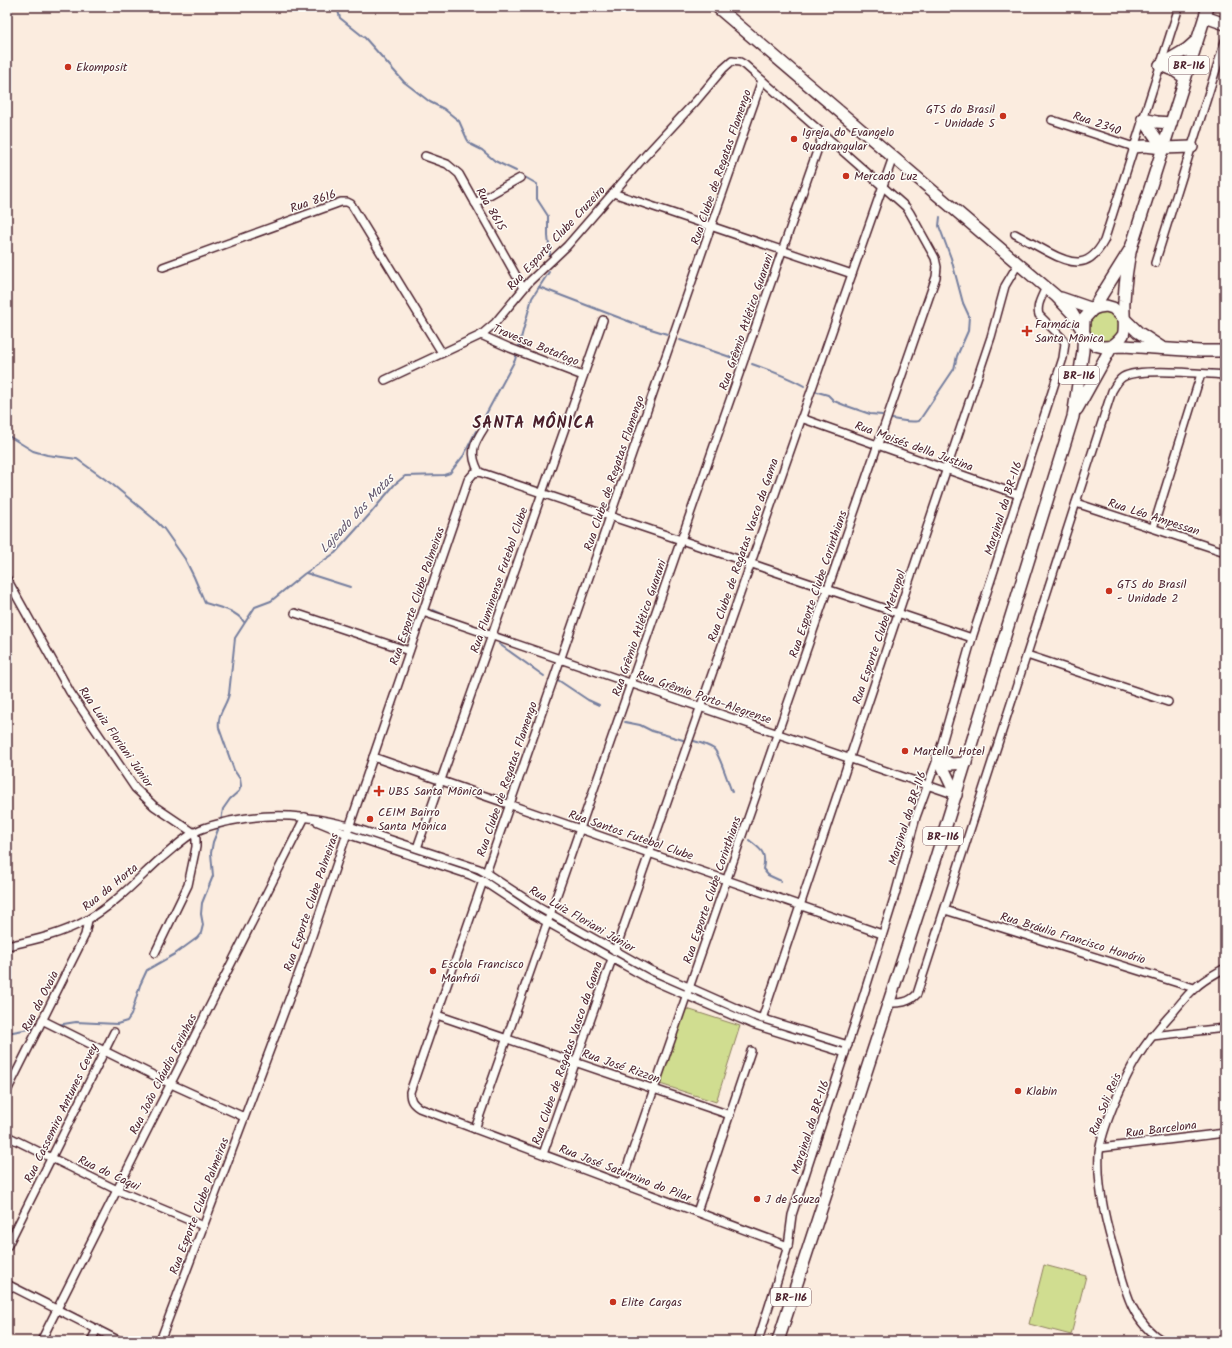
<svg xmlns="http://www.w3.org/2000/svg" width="1232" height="1348" font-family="Kalam,sans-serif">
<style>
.green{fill:#d0dd90;stroke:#8d7e5e}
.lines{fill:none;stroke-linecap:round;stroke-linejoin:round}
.stream{stroke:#757e9e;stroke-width:2}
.minor-casing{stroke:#4a1f2b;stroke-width:10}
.highway-casing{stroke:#4a1f2b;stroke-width:14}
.minor{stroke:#fdfcf7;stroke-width:7}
.highway{stroke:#fdfcf7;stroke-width:11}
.poi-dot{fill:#c8321e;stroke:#fdfcf7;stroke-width:1.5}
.labels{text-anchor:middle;stroke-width:3;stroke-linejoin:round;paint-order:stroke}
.shield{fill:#fdfcf7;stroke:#806168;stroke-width:1}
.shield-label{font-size:11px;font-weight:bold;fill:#4a1f2b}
.poi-label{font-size:12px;fill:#4a1f2b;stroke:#fdfcf7;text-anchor:start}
.street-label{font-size:12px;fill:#4a1f2b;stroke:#fdfcf7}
.water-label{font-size:13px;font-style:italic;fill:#63576e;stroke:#fdfcf7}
.district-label{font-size:16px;font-weight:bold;letter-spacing:1px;fill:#4a1f2b;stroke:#fdfcf7}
</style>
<rect width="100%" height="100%" fill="#fbecdf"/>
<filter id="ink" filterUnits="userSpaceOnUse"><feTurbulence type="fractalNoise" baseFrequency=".025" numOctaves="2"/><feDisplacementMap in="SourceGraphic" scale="8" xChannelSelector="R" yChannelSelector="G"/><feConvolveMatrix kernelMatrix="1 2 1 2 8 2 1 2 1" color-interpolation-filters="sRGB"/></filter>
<g filter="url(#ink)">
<g class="green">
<circle cx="1104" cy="326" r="16"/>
<path d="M684,1008L740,1026L716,1102L660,1084Z"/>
<path d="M1044,1265L1086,1276L1071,1335L1029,1324Z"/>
</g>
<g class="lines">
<g class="stream">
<path d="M337,7L340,18L365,38L404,82L430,102L444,109L459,121L467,139L470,144L482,150L495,161L516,171"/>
<path d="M523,176L537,184V199L548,216V236L550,256"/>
<path d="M539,287L641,326L667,334"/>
<path d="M680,340L739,360"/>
<path d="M752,364C769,370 788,377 804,386"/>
<path d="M814,391L828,395L834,401L844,405L870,414L882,415"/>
<path d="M485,416L515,360L532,298L549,272"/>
<path d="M892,419C901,420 910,423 919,421L954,369L957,356L968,331L969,316L963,303L951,258L939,226L940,217"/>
<path d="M7,435L33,451L47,455L77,459L113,485L154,519L164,529L185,559L194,577L205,603C218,607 236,610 244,622"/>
<path d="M306,573L350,587"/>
<path d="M433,610L451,618"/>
<path d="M499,644L544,676"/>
<path d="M558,680L588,700L599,705"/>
<path d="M625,722L640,725L652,731L683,740"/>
<path d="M694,741C701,743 708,745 714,749C720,755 728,783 732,792"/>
<path d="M221,821L223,809L230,799L239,791L241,786L240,779L234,770L219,728C217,713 226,707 229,694L235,638L255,607L271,601L304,574L335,553L370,514L395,484L405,476L444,475L450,473L464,455L476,431"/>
<path d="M749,840C761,850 767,852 763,869L768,875L781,881"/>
<path d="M57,1025L76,1022L117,1024L127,1021L131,1015L140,985L147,970L175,954L197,938L201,933L203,925L201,914L202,903L213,876L211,853L213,842L220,825"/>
<path d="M7,1033L35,1028"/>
</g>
<defs>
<g id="minor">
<path d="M1052,120L1134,147"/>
<path d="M425,156L447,164L459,174L523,288"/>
<path d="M613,193L852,274"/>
<path d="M475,203L520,178"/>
<path d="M1015,234C1026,240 1037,246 1048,252C1072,265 1089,269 1104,241L1179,7"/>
<path d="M1155,263L1225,41"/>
<path d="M163,267L341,202H347L351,204L442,353"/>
<path d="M481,335L510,348L583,376"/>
<path d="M385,380L481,335L495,323L530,281L567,246L645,156L696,101L723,69L732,61L740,62L745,65L906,207L910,213L935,258L937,267L936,277L621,1184"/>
<path d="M801,418L1019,495"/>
<path d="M479,472L972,638"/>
<path d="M479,472C469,453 473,445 484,428"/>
<path d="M1076,503L1225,552"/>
<path d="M1153,528L1201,374"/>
<path d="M7,579L70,692L135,788L154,806L194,833"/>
<path d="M423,612L956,795"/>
<path d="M295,613L409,651"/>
<path d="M1027,655L1168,702"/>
<path d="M373,757L882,934"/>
<path d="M318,822L347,834L470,875L483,881L534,915L649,979L752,1024L845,1053"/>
<path d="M417,848L603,320"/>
<path d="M486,873L762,80"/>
<path d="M483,881L410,1092C410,1100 412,1103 419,1108L788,1246"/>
<path d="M945,910L1194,988"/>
<path d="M7,946C35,940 62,934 87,920C114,905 136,881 159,860C171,851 182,839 195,832C206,826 218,824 230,821C273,812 307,815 349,826L479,869L486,873L538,907L650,970L754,1016L848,1045"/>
<path d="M615,951L893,157"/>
<path d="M155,953L188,885L196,847V839L194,833"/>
<path d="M889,1003C900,1003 909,1003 917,994L1112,391C1115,386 1118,380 1123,377C1139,367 1204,374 1225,375"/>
<path d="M437,1015L730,1115"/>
<path d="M762,1019L991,337L1005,286L1018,264"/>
<path d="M42,1020L171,1084L244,1117"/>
<path d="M1152,1036L1225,1028"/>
<path d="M7,1091L85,935L88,920"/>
<path d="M475,1129L823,134"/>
<path d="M7,1136L117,1190L203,1226"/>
<path d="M1100,1148L1225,1133"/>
<path d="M543,1154L612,959"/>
<path d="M697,1212L751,1051"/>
<path d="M7,1247L114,1032"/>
<path d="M7,1284L120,1341"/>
<path d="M41,1341L305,817"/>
<path d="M91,1341L97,1329"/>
<path d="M160,1341L303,962L468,480L474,473L479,472"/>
<path d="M758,1341L788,1246L792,1215L859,1010L895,895L916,817L938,757L972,638L1063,358L1065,343L1062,338L1039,315C1036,305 1042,297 1046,287"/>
<path d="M1163,1341C1134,1324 1126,1294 1118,1263C1107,1228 1097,1190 1099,1153C1101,1136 1108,1119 1114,1104C1121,1088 1128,1072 1137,1058C1147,1041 1161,1025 1175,1010C1181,1003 1187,995 1195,988C1203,980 1215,974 1225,968"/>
</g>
<g id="highway">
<path d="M717,7L1056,296L1072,313L1088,340L1095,345L1103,347L1124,346L1200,351H1225"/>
<path d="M1205,17L1225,24"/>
<path d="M1160,65L1187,49L1196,41"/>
<path d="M1160,65L1175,71L1185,78"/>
<path d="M1143,119L1163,148"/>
<path d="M1143,119L1157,122L1171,123"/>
<path d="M1134,147L1145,146L1163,148L1192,147"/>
<path d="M1061,298L1093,309"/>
<path d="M1093,309L1099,307L1106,306L1113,308L1138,332L1161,347"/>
<path d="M1077,409L1112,346C1116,343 1120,340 1123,335C1126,329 1123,310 1124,301C1125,283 1127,266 1131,248L1208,7"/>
<path d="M938,757L956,795"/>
<path d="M938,757L951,764L966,763"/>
<path d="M778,1341L934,864L1073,417L1083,351L1084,319L1093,309L1131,248"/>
</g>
</defs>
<use href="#minor" class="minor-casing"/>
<use href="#highway" class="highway-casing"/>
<use href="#minor" class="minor"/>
<use href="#highway" class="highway"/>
</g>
</g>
<g class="poi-dot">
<circle cx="68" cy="67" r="4"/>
<circle cx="1003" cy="116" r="4"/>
<circle cx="794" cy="139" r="4"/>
<circle cx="846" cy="176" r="4"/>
<path d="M1025 325h4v4h4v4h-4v4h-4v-4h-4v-4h4z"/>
<circle cx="1109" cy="591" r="4"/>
<circle cx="905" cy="751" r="4"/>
<path d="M377 785h4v4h4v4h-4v4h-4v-4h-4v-4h4z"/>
<circle cx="370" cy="819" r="4"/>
<circle cx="433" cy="971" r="4"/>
<circle cx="1018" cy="1091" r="4"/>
<circle cx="757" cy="1199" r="4"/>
<circle cx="613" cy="1302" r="4"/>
</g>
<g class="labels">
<g class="shield">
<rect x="1169" y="56" width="40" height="18" rx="3"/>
<rect x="1059" y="366" width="40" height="18" rx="3"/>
<rect x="923" y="827" width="40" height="18" rx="3"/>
<rect x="771" y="1288" width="40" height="18" rx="3"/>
</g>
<g class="shield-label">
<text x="1189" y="69">BR-116</text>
<text x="1079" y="379">BR-116</text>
<text x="943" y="840">BR-116</text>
<text x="791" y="1301">BR-116</text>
</g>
<g class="poi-label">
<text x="76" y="71">Ekomposit</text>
<text x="995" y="113" text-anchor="end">GTS do Brasil<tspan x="995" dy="14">- Unidade 5</tspan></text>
<text x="802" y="136">Igreja do Evangelo<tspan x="802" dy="14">Quadrangular</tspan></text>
<text x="854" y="180">Mercado Luz</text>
<text x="1035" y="328">Farmácia<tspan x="1035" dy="14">Santa Mônica</tspan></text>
<text x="1117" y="588">GTS do Brasil<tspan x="1117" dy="14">- Unidade 2</tspan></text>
<text x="913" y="755">Martello Hotel</text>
<text x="388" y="795">UBS Santa Mônica</text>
<text x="378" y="816">CEIM Bairro<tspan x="378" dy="14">Santa Mônica</tspan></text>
<text x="441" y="968">Escola Francisco<tspan x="441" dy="14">Manfrói</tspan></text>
<text x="1026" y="1095">Klabin</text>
<text x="765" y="1203">J de Souza</text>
<text x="621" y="1306">Elite Cargas</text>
</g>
<g class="street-label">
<text transform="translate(1097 123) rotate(19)" y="4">Rua 2340</text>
<text transform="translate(721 167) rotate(-71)" y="4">Rua Clube de Regatas Flamengo</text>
<text transform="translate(313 201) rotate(-19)" y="4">Rua 8616</text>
<text transform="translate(491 209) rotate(60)" y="4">Rua 8615</text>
<text transform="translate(556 238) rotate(-47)" y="4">Rua Esporte Clube Cruzeiro</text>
<text transform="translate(746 322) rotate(-71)" y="4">Rua Grêmio Atlético Guarani</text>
<text transform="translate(536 345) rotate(22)" y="4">Travessa Botafogo</text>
<text transform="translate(914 446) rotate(20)" y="4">Rua Moisés della Justina</text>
<text transform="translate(614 473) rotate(-71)" y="4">Rua Clube de Regatas Flamengo</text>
<text transform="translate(1003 508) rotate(-72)" y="4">Marginal da BR-116</text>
<text transform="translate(1154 517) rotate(18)" y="4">Rua Léo Ampessan</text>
<text transform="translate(743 550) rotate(-71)" y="4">Rua Clube de Regatas Vasco da Gama</text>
<text transform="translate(499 580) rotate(-71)" y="4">Rua Fluminense Futebol Clube</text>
<text transform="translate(818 584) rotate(-71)" y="4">Rua Esporte Clube Corinthians</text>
<text transform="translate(417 596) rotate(-71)" y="4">Rua Esporte Clube Palmeiras</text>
<text transform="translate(639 628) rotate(-71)" y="4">Rua Grêmio Atlético Guarani</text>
<text transform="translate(879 637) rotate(-71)" y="4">Rua Esporte Clube Metropol</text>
<text transform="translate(704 697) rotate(19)" y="4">Rua Grêmio Porto-Alegrense</text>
<text transform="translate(116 737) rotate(55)" y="4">Rua Luiz Floriani Júnior</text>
<text transform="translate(507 779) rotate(-71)" y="4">Rua Clube de Regatas Flamengo</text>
<text transform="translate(907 818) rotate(-72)" y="4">Marginal da BR-116</text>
<text transform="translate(631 835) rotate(19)" y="4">Rua Santos Futebol Clube</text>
<text transform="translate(110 887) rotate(-39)" y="4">Rua da Horta</text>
<text transform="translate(712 890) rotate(-71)" y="4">Rua Esporte Clube Corinthians</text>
<text transform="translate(311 902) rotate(-71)" y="4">Rua Esporte Clube Palmeiras</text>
<text transform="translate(582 919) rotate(30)" y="4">Rua Luiz Floriani Júnior</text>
<text transform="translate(1073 938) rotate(17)" y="4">Rua Bráulio Francisco Honório</text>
<text transform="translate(40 1001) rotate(-63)" y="4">Rua da Ovaia</text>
<text transform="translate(567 1053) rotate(-71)" y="4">Rua Clube de Regatas Vasco da Gama</text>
<text transform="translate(621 1066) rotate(19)" y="4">Rua José Rizzon</text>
<text transform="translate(163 1074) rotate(-63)" y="4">Rua João Cláudio Farinhas</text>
<text transform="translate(1105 1104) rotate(-68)" y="4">Rua Soli Reis</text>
<text transform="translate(61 1113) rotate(-64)" y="4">Rua Cassemiro Antunes Cevey</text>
<text transform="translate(810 1127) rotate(-72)" y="4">Marginal da BR-116</text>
<text transform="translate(1161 1129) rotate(-7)" y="4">Rua Barcelona</text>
<text transform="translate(109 1173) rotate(25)" y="4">Rua do Caqui</text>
<text transform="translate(625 1173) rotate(21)" y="4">Rua José Saturnino do Pilar</text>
<text transform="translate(199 1206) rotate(-69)" y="4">Rua Esporte Clube Palmeiras</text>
</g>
<g class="water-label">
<text transform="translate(356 513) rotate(-47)" y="5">Lajeado dos Motas</text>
</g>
<g class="district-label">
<text x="534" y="428">SANTA MÔNICA</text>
</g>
</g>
<rect width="1232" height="1348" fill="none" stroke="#fdfcf7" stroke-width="24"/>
<rect x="12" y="12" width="1208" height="1324" fill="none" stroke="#4a1f2b" stroke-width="1.5" filter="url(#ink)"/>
</svg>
